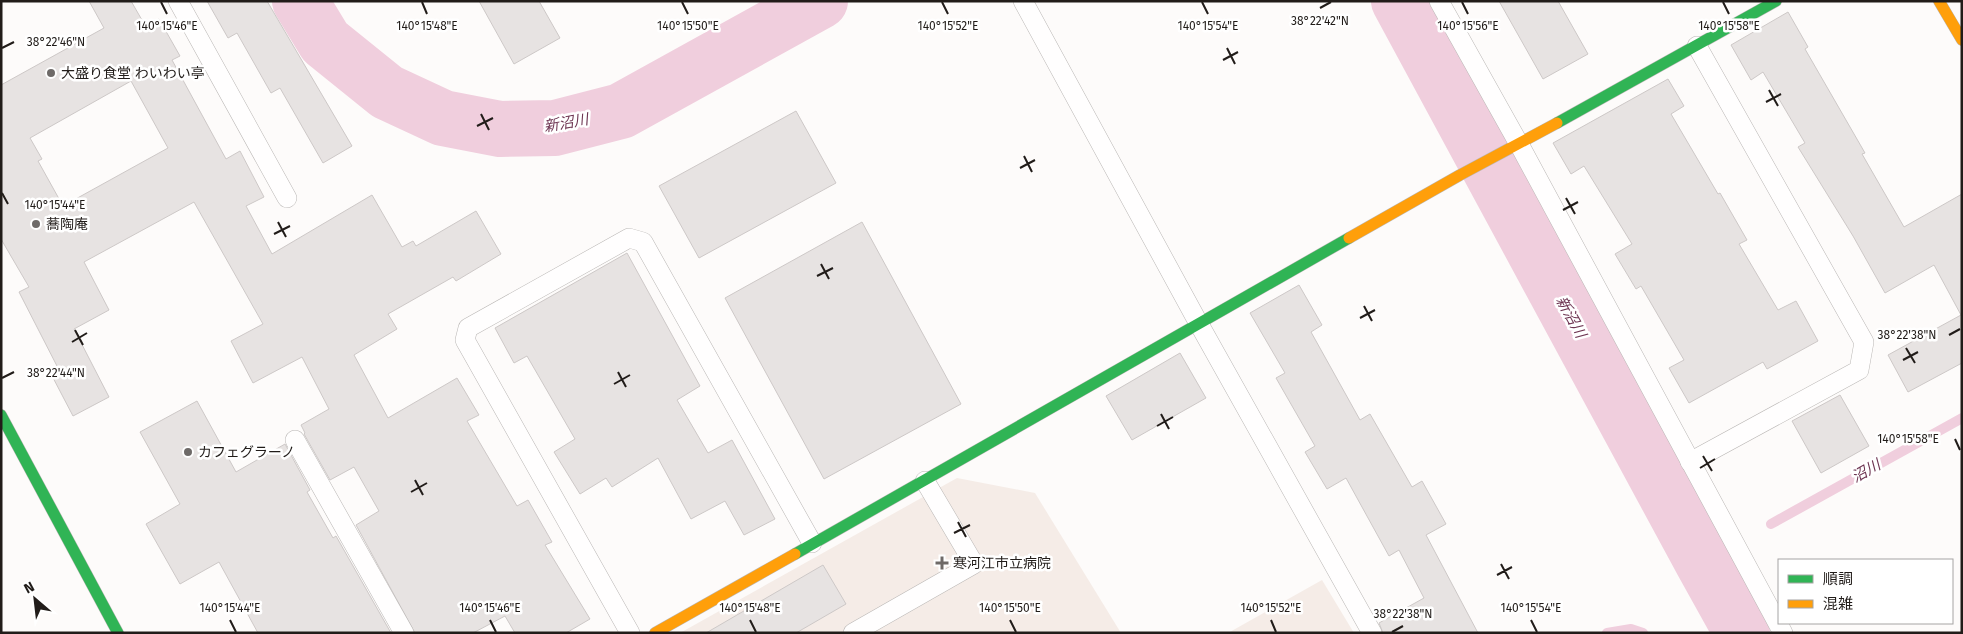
<svg xmlns="http://www.w3.org/2000/svg" width="1963" height="634" font-family="'Fira Sans','Noto Sans JP',sans-serif">
<style>
.built{fill:#f5ece7}
.lines{fill:none;stroke-linecap:round;stroke-linejoin:round}
.stream{stroke:#f0cedd;stroke-width:10}
.river{stroke:#f0cedd;stroke-width:56}
.building{fill:#e7e3e2;stroke:#cdc8c7;fill-rule:evenodd}
.lane-casing{stroke:#bab7b5;stroke-width:20}
.fast-casing{stroke:#bab7b5;stroke-width:12}
.slow-casing{stroke:#bab7b5;stroke-width:12}
.lane{stroke:#fffefe;stroke-width:19}
.fast{stroke:#30b455;stroke-width:11}
.slow{stroke:#ff9f0a;stroke-width:11}
.ticks{fill:none;stroke:#211c19;stroke-width:2}
.poi-dot{fill:#6e6a68;stroke:#fff;stroke-width:2}
.labels{text-anchor:middle;stroke-width:5;stroke-linejoin:round;paint-order:stroke}
.poi-label{font-size:14px;fill:#211c19;stroke:#fff;text-anchor:start}
.water-label{font-size:15px;font-style:italic;fill:#6e3552;stroke:#fff}
.ticks-label{font-size:12px;text-anchor:middle;fill:#211c19;stroke:#fff;stroke-width:5;stroke-linejoin:round;paint-order:stroke}
</style>
<rect width="100%" height="100%" fill="#fdfbfa"/>
<g class="built">
<path d="M957,478L1035,493L1121,633H680Z"/>
<path d="M1322,580L1354,633H1228Z"/>
</g>
<g class="lines">
<g class="stream">
<path d="M1771,524L1962,418"/>
<path d="M1607,633L1631,629L1643,633"/>
</g>
<g class="river">
<path d="M300,1L325,42L387,92L443,118L500,129L555,128L621,111L820,1"/>
<path d="M1399,1L1703,563L1742,633"/>
</g>
</g>
<g class="building">
<path d="M89,1H131L146,27L159,19L180,56L172,60L226,159L240,151L264,197L246,206L272,254L372,195L402,247L413,241L416,246L476,211L501,254L456,281L453,277L388,314L397,329L354,355L388,418L457,378L479,415L467,421L517,506L528,500L552,542L545,545L590,619L566,633H515L505,616L473,633H415L356,525L379,511L354,467L330,480L304,434L305,433L301,425L329,409L302,357L253,383L231,341L263,324L194,202L84,262L109,310L74,329L109,397L73,416L50,372L58,368L19,292L29,287L1,239V85L104,28ZM131,81L168,148L63,206L38,161L42,159L30,138Z"/>
<path d="M207,1H267L352,146L323,163L280,88L271,93L237,33L228,38Z"/>
<path d="M479,1H539L560,38L514,64Z"/>
<path d="M1499,1H1558L1588,54L1543,79Z"/>
<path d="M1788,12L1808,47L1805,49L1865,153L1862,154L1904,227L1962,194V363L1908,392L1888,355L1961,315L1934,265L1885,293L1853,236L1798,147L1805,143L1763,72L1751,80L1731,45Z"/>
<path d="M1668,79L1684,106L1671,114L1718,194L1720,193L1747,240L1739,244L1778,310L1796,301L1818,341L1767,369L1763,362L1689,403L1669,368L1684,360L1641,286L1636,289L1615,254L1632,244L1584,166L1571,174L1553,143Z"/>
<path d="M796,111L836,183L699,258L659,186Z"/>
<path d="M862,222L961,404L824,479L725,298Z"/>
<path d="M627,253L700,386L677,400L708,453L732,440L775,519L744,535L725,501L691,519L658,458L612,487L606,478L580,494L554,452L575,439L527,356L514,363L495,328Z"/>
<path d="M1299,285L1322,325L1311,332L1360,420L1370,414L1412,487L1422,481L1446,524L1426,535L1478,633H1383L1379,623L1424,598L1399,550L1389,556L1346,478L1327,489L1305,452L1315,446L1276,378L1285,373L1250,313Z"/>
<path d="M1180,353L1206,398L1132,440L1106,396Z"/>
<path d="M1840,395L1869,446L1821,473L1792,421Z"/>
<path d="M197,401L236,472L285,444L310,490L307,492L333,538L336,536L391,633H258L219,562L180,584L146,524L180,504L140,432Z"/>
<path d="M823,565L846,604L796,633H706Z"/>
</g>
<g class="lines">
<defs>
<g id="lane">
<path d="M178,1L287,198"/>
<path d="M1023,1L1199,324L1372,633"/>
<path d="M1439,1L1519,144L1783,633"/>
<path d="M295,440L404,633"/>
<path d="M1690,462L1859,370L1864,342L1697,46"/>
<path d="M630,633L465,340L468,328L629,238L643,242L812,543"/>
<path d="M853,633L974,564L925,481"/>
</g>
<g id="fast">
<path d="M1557,123L1776,1"/>
<path d="M1,415L118,633"/>
<path d="M795,554L1349,238"/>
</g>
<g id="slow">
<path d="M1939,1L1962,40"/>
<path d="M1349,238L1460,175L1557,123"/>
<path d="M655,633L795,554"/>
</g>
</defs>
<use href="#lane" class="lane-casing"/>
<use href="#fast" class="fast-casing"/>
<use href="#slow" class="slow-casing"/>
<use href="#lane" class="lane"/>
<use href="#fast" class="fast"/>
<use href="#slow" class="slow"/>
</g>
<path class="ticks" d="M161,2L167,14M422,2L427,14M682,2L688,14M942,2L948,14M1202,2L1208,14M1462,2L1468,14M1723,2L1729,14M1320,8L1331,2M2,48L14,42M1227,48L1235,64M1223,60L1238,52M1769,90L1778,106M1766,102L1781,94M481,114L489,130M477,126L493,118M1024,156L1032,172M1020,168L1035,160M2,193L8,204M1566,198L1575,214M1563,210L1578,202M278,222L286,237M274,234L290,226M821,264L829,279M817,276L833,268M1364,306L1372,321M1360,318L1375,310M75,330L83,345M1949,335L1960,329M72,342L87,333M1906,348L1915,363M1903,360L1918,352M618,372L626,387M2,378L14,372M614,384L630,375M1161,414L1169,429M1157,426L1173,417M1955,439L1960,450M1703,456L1712,471M1700,468L1715,459M415,480L423,495M411,492L427,483M958,522L966,537M954,533L970,525M1501,564L1509,579M1497,575L1512,567M230,620L236,632M490,620L496,632M750,620L756,632M1010,620L1016,632M1271,620L1276,632M1531,620L1537,632M1392,632L1403,626"/>
<g class="poi-dot">
<circle cx="51" cy="73" r="5"/>
<circle cx="36" cy="224" r="5"/>
<circle cx="188" cy="452" r="5"/>
<path d="M939.5 555.5h5v5h5v5h-5v5h-5v-5h-5v-5h5z"/>
</g>
<g class="labels">
<g class="poi-label">
<text x="61" y="78">大盛り食堂 わいわい亭</text>
<text x="46" y="229">蕎陶庵</text>
<text x="198" y="457">カフェグラーノ</text>
<text x="953" y="568">寒河江市立病院</text>
</g>
<g class="water-label">
<text transform="translate(566 123) rotate(-10)" y="5">新沼川</text>
<text transform="translate(1571 317) rotate(61)" y="5">新沼川</text>
<text transform="translate(1866 471) rotate(-29)" y="5">沼川</text>
</g>
</g>
<g class="ticks-label">
<text x="1320" y="25">38°22'42"N</text>
<text x="167" y="30">140°15'46"E</text>
<text x="427" y="30">140°15'48"E</text>
<text x="688" y="30">140°15'50"E</text>
<text x="948" y="30">140°15'52"E</text>
<text x="1208" y="30">140°15'54"E</text>
<text x="1468" y="30">140°15'56"E</text>
<text x="1729" y="30">140°15'58"E</text>
<text x="56" y="46">38°22'46"N</text>
<text x="55" y="209">140°15'44"E</text>
<text x="1907" y="339">38°22'38"N</text>
<text x="56" y="377">38°22'44"N</text>
<text x="1908" y="443">140°15'58"E</text>
<text x="230" y="612">140°15'44"E</text>
<text x="490" y="612">140°15'46"E</text>
<text x="750" y="612">140°15'48"E</text>
<text x="1010" y="612">140°15'50"E</text>
<text x="1271" y="612">140°15'52"E</text>
<text x="1531" y="612">140°15'54"E</text>
<text x="1403" y="618">38°22'38"N</text>
</g>
<rect width="1963" height="634" fill="none" stroke="#211c19" stroke-width="5"/>
<rect x="1778" y="559" width="175" height="65" fill="#ffffff" stroke="#a6a4a3"/>
<rect x="1788" y="575" width="25" height="8" fill="#30b455" stroke="#a6a4a3"/>
<text x="1823" y="584" font-size="15" fill="#211c19">順調</text>
<rect x="1788" y="600" width="25" height="8" fill="#ff9f0a" stroke="#a6a4a3"/>
<text x="1823" y="609" font-size="15" fill="#211c19">混雑</text>
<g transform="translate(35 599) rotate(332)" stroke="#ffffff" stroke-width="4" paint-order="stroke">
<path d="M0-4L9 19L0 12L-9 19Z" fill="#211c19"/>
<text y="-8" font-size="14" font-weight="bold" text-anchor="middle" fill="#211c19">N</text>
</g>
</svg>
